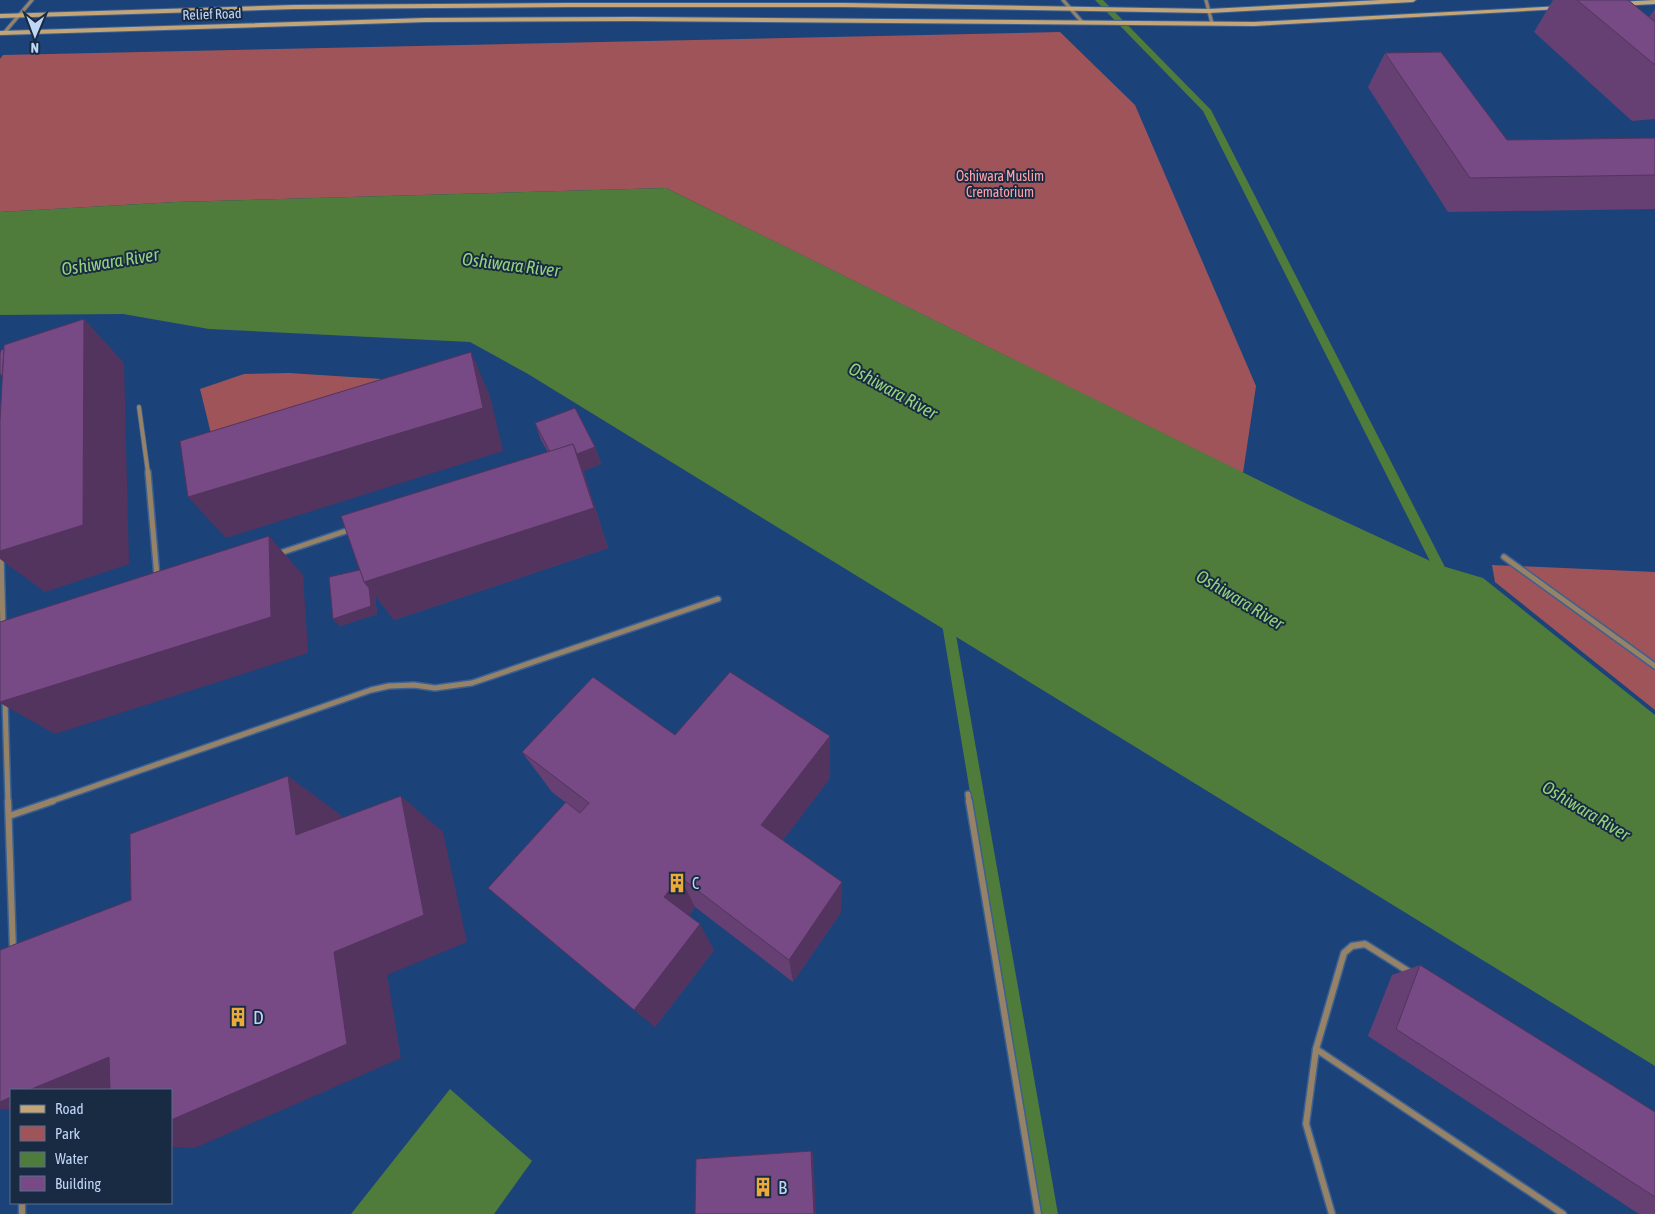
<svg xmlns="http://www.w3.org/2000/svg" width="1655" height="1214" font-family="'Asap Condensed',sans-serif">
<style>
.green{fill:#9f5459}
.water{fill:#4f7b3b}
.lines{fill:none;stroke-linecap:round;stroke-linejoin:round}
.stream{fill:#4f7b3b;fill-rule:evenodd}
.street-far3-casing{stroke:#3c6092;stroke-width:5}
.street-far2-casing{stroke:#3c6092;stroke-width:5.5}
.street-far1-casing{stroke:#3c6092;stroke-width:8}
.street-casing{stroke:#3c6092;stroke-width:9}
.secondary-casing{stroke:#3c6092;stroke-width:2}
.street-far3{stroke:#968266;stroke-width:3}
.street-far2{stroke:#968266;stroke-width:4}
.street-far1{stroke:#968266;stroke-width:5}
.street{stroke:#968266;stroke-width:6}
.secondary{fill:#c4a577;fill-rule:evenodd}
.wall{fill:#664073}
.shaded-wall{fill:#53345e}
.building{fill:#774a86;stroke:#53345e}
.labels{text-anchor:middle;stroke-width:4;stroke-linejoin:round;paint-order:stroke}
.far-street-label{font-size:14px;fill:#bfd6f6;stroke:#192a43}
.far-park-label{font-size:14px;fill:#ffa3a7;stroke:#192a43}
.poi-label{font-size:16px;fill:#bfd6f6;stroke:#192a43;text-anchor:start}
.water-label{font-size:18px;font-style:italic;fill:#94d37a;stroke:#192a43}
.near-poi-label{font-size:19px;fill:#bfd6f6;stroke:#192a43;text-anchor:start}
</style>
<rect width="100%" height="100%" fill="#1b4379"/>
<g class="green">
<path d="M1060,32L1135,105L1256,386L1243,473L666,188L176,202L0,212V59L3,55Z"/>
<path d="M289,373L382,379L220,470L200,389L244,374Z"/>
<path d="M1492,565L1655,572V710L1495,582Z"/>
</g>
<g class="water">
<path d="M666,188L1305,503L1439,565L1483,578L1655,715V1066L528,374L470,342L209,329L123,314L0,315V212L176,202Z"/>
<path d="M450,1089L532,1161L494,1214H351Z"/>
</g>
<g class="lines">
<g class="stream">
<path d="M1095,0H1103L1211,110L1450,577L1452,581L1450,585H1442L1203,111Z"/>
<path d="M947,613L951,614L953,618L1058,1214H1040L941,618L943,614Z"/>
</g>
<defs>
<g id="street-far3">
<path d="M1063,0L1082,22"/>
<path d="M1206,0L1212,23"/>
<path d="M4,33L32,0"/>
</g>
<path id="street-far2" d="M139,407L148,473"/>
<g id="street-far1">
<path d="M148,472L157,577"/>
<path d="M1,554L3,628"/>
<path d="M277,554L352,529"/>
<path d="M1504,557L1655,666"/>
<path d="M5,701L8,802"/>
<path d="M968,794L969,802"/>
<path d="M49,802L371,690L389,686L414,685L435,688L472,683L718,599"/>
</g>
<g id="street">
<path d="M8,801L13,950"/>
<path d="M969,801L1038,1214"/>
<path d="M9,816L53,801"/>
<path d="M1316,1049L1344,953L1352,946L1365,944L1411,973"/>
<path d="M22,1203V1214"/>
<path d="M1332,1214L1306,1124L1316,1049L1563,1214"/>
</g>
<g id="secondary">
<path d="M1381,0H1416L1413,2L1209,13L845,7H568L294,9L0,18V14L294,5L568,3H845L1209,9Z"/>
<path d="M1655,0V4L1618,6L1615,4L1618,2Z"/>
<path d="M1563,6V8L1561,9L1254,26L632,21L426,22L0,35V31L426,18L632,17L1254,22Z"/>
</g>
</defs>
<use href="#street-far3" class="street-far3-casing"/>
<use href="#street-far2" class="street-far2-casing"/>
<use href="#street-far1" class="street-far1-casing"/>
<use href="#street" class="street-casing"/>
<use href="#secondary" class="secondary-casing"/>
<use href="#street-far3" class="street-far3"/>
<use href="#street-far2" class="street-far2"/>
<use href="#street-far1" class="street-far1"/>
<use href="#street" class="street"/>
<use href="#secondary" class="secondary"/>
</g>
<g class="wall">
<path d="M1553,0H1628L1649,17L1655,9V119L1632,121L1534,32Z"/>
<path d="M1385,53L1507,140L1655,138V209L1448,212L1368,87Z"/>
<path d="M535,423L595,447L601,464L583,471L608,548L394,620L375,595L377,614L340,626L360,570L548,452L541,440Z"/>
<path d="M675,735L830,778L783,840L841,912L793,982L695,907L689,915L714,950L655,1027L565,802L552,792L522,752Z"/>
<path d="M1420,965L1655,1112V1214H1639L1368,1036L1392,975Z"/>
</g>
<g class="shaded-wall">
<path d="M84,319L124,363L129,564L45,592L0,559V551Z"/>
<path d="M471,352L490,396L503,451L226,538L188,497Z"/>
<path d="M573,444L595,447L601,464L583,471L608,548L394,620L375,595L377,614L340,626L333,619L364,582Z"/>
<path d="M269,536L303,575L308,653L55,734L0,703V702Z"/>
<path d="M830,736V778L768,860L761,825Z"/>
<path d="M288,776L341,815L349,869L296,835Z"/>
<path d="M401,796L443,832L467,942L387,975L401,1058L195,1148L171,1147V1120L334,952Z"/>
<path d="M680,877L695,907L681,925L664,897Z"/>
<path d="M842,882L841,912L793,982L789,960Z"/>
<path d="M700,924L714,950L655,1027L634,1010Z"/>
<path d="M109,1057L141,1090H29Z"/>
<path d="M11,1097V1110L0,1109V1102Z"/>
<path d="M811,1151L813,1153L816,1214H814Z"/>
</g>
<g class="building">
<path d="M1577,0H1628L1655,22V65Z"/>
<path d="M1441,52L1507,140L1655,138V175L1470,178L1385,53Z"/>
<path d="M84,319L83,525L0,551V421L4,345Z"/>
<path d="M4,349L2,377L0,373V354L1,350Z"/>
<path d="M471,352L483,408L188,497L180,441Z"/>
<path d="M575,408L595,447L577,454L573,444L550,452L535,423Z"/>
<path d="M573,444L594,508L364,582L341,516Z"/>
<path d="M269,536L271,617L0,702V622Z"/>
<path d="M360,570L364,582L369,588L371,606L333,619L329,577Z"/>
<path d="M730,672L830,736L761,825L842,882L789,960L680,877L664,897L700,924L634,1010L488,888L566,802L580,813L589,803L522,752L593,677L675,735Z"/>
<path d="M288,776L296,835L401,796L424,915L334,952L347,1044L171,1120V1090H110L109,1057L29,1090H11V1097L0,1102V950L131,900L130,834Z"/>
<path d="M1420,965L1655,1112V1197L1396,1029Z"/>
<path d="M811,1151L814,1214H695L696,1159Z"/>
</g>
<defs>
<symbol id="building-bare" viewBox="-9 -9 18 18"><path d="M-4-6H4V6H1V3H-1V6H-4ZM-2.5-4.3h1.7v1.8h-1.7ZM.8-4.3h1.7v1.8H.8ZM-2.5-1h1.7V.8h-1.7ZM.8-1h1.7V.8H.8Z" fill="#ebaa39" stroke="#192a43" stroke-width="2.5" paint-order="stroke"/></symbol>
</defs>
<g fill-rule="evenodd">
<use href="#building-bare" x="663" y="869" width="28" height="28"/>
<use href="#building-bare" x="224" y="1003" width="28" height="28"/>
<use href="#building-bare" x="749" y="1173" width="28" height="28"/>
</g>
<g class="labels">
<g class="far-street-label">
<text transform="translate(212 14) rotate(-2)" y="5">Relief Road</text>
</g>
<g class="far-park-label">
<text x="1000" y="181">Oshiwara Muslim<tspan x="1000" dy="16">Crematorium</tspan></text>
</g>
<g class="poi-label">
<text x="692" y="889">C</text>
</g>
<g class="water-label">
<text transform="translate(110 262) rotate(-9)" y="6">Oshiwara River</text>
<text transform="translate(511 265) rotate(7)" y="6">Oshiwara River</text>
<text transform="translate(893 391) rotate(29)" y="6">Oshiwara River</text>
<text transform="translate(1240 600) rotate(31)" y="6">Oshiwara River</text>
<text transform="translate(1586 811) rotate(31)" y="6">Oshiwara River</text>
</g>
<g class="near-poi-label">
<text x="253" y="1024">D</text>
<text x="778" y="1194">B</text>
</g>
</g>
<rect x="10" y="1089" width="162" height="115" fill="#192a43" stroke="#5b6f8b"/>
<rect x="20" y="1105" width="25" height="8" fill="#c4a577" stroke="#5b6f8b"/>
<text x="55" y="1114" font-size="15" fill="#bfd6f6">Road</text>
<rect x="20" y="1126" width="25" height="15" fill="#9f5459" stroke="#5b6f8b"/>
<text x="55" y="1139" font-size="15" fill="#bfd6f6">Park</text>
<rect x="20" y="1152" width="25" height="15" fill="#4f7b3b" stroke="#5b6f8b"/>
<text x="55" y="1164" font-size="15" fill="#bfd6f6">Water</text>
<rect x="20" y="1176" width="25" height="15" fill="#774a86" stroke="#5b6f8b"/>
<text x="55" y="1189" font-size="15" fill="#bfd6f6">Building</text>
<g transform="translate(35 35) rotate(181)" stroke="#192a43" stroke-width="4" paint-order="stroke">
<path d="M0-4L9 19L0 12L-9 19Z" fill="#bfd6f6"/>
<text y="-8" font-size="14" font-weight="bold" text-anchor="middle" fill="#bfd6f6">N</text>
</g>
</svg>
